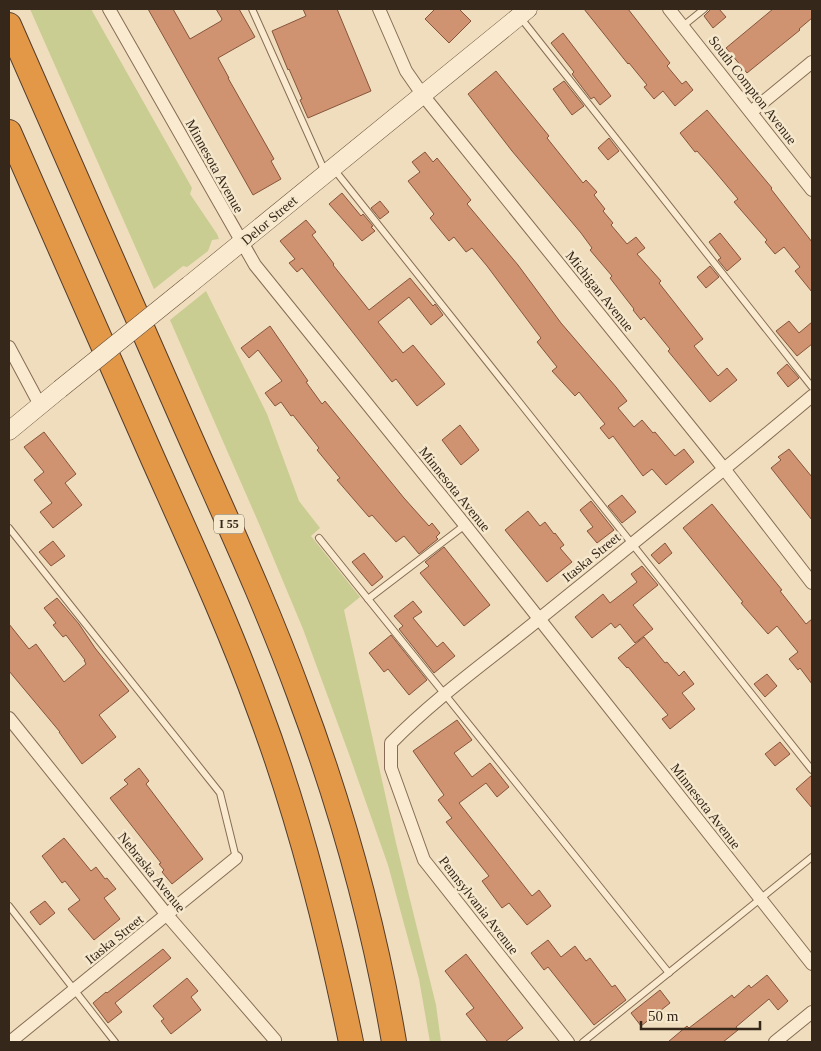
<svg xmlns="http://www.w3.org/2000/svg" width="821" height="1051" font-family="'Times New Roman',serif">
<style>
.green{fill:#c9cd91}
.building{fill:#cf9371;stroke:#87553b}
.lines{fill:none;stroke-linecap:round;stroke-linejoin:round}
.lane-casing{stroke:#876d55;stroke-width:8}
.street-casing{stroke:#876d55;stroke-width:14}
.secondary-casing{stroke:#694f39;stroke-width:19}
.highway-casing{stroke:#543c2a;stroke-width:26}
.lane{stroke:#faebd0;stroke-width:6}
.street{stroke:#faebd0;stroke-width:12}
.secondary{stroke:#faebd0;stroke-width:18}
.highway{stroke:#e39848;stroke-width:24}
.secondary-bridge-casing{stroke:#694f39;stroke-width:19;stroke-linecap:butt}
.secondary-bridge{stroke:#faebd0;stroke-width:18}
.labels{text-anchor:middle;stroke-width:5;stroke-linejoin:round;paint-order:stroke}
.shield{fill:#f6e8cc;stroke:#706150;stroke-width:1}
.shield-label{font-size:12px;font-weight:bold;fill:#36271b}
.street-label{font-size:14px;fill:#36271b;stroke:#f6e8cc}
</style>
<rect width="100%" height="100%" fill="#efddbd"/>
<g class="green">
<path d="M30,9H91L192,188L190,194L217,234L219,239L212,240L208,251L187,267L183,266L154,289Z"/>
<path d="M206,291L267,414L299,501L320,528L311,536L360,597L344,610L396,843L436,1005L441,1042H430L419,979L388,865L349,754L303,629L260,526L170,320Z"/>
</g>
<g class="building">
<path d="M148,9H173L190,39L221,21L222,19L216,9H239L255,37L218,58L229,78H228L274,159L271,161L281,179L253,195Z"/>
<path d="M303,9H337L371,91L308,118L300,100L302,99L289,69L288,70L272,31L306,16Z"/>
<path d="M435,9H459L471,21L449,43L425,19Z"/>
<path d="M584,9H628L670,63L667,66L682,84L686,81L693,90L675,106L663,91L654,99L644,87L647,85L629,63L628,64Z"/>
<path d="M711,9H719L726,17L713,28L704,16Z"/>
<path d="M773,9H812V18L799,29L800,30L747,73L726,48Z"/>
<path d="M563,33L611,96L600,105L594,97L591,99L572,74L574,72L551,43Z"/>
<path d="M496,71L549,136L547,138L583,183L586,180L597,192L594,195L605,209L603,211L613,223L611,225L627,244L636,237L645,248L637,254L661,281L659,283L703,339L694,346L718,376L727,368L737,380L710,402L668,351L670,349L644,317L641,320L633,310L634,309L610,278L612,276L590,250L592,248L581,233L512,151L468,94Z"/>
<path d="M564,81L584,106L572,115L553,89Z"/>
<path d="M707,110L772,188L771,189L812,242V292L795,271L800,267L784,247L775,254L765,242L767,240L734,202L738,199L712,168L697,151L695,152L680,133Z"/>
<path d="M609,138L619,151L608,160L598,148Z"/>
<path d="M425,152L433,162L437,158L471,200L467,204L518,265L561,323L616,387L627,401L618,408L634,427L642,420L653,433L655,432L675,456L684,449L694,462L666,485L652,469L643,476L613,436L609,439L600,428L605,424L579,392L575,396L552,371L557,367L537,342L541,338L487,266L472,248L466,252L454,237L449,241L430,218L434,214L408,181L420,172L412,162Z"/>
<path d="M342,193L361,216L363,214L373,226L371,227L375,231L362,241L329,204Z"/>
<path d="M380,201L389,212L380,219L371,208Z"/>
<path d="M306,220L316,232L312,235L334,264L333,265L369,310L410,278L433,306L435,304L443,315L431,325L409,297L378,322L403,353L413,345L445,384L417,406L396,379L392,382L302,268L297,272L289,263L295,259L280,241Z"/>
<path d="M720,233L741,259L727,271L718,260L721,258L709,242Z"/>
<path d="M710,266L719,277L706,288L697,277Z"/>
<path d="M789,321L799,333L812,322V344L797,356L776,331Z"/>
<path d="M270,326L308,381L306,382L322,404L325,401L404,498L429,526L432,523L440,533L436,537L438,539L419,554L404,536L396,542L372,515L369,517L337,480L340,478L317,450L319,448L293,415L291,416L281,402L275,406L265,393L282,381L258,350L249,358L241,348Z"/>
<path d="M787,364L799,378L788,387L777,373Z"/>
<path d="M460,425L479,450L461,465L442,440Z"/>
<path d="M44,432L76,474L65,483L82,505L53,528L40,512L52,503L34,480L44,472L24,447Z"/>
<path d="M789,449L812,477V520L771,468L781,460L778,457Z"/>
<path d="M622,495L636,512L622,523L608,506Z"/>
<path d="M591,501L614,530L597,543L587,531L593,527L580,510Z"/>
<path d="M712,504L782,590L780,591L806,624L812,619V684L800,668L798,670L789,659L798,652L777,626L768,634L741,603L743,602L683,528Z"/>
<path d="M528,511L540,526L545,522L554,534L555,533L564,545L560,548L572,562L547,582L505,530Z"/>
<path d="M53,541L65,556L51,566L39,552Z"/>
<path d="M665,543L672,553L659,564L651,555Z"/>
<path d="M444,547L490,605L464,626L420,573L429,566L425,562Z"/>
<path d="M364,553L383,577L372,586L352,562Z"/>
<path d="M642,566L658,585L633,605L653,629L635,643L620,624L615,628L611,623L592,638L575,617L603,594L610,603L637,582L631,574Z"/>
<path d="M57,598L79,624L95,648L129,691L99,715L116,737L82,764L59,732H60L9,671V624L29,649L36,644L64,682L86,664L84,660H85L66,635L63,637L53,625L56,623L44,608Z"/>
<path d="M413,601L422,612L413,618L437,647L443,642L455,656L434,673L399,629L403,626L394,616Z"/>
<path d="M391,635L427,680L409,695L388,669L384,672L369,653Z"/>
<path d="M644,637L665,663L667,662L679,676L684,671L694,684L682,693L695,709L670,729L662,719L668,715L628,667L627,668L618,658Z"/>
<path d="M767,674L777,686L765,697L754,684Z"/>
<path d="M457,720L472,740L454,753L472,777L490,763L509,787L497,797L486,783L459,803L532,896L539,890L551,906L527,925L509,903L502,908L482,881L489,876L446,822L452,818L438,800L444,795L413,751Z"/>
<path d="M780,742L790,754L775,766L765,754Z"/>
<path d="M139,768L149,781L146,784L203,859L172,884L162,872L164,870L159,864L161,863L110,798L128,784L124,780Z"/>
<path d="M812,775V808L796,789Z"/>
<path d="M64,838L91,871L96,867L105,879L107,878L116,889L104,898L120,919L94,940L68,909L80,900L65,881L62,883L42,856Z"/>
<path d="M45,901L55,913L40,925L30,912Z"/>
<path d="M548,940L561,957L575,946L586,961L590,958L612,987L615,985L626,1000L594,1025L548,967L544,970L531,953Z"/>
<path d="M163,949L171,958L115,1003L122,1012L108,1023L93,1003L106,992L107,993Z"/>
<path d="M466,954L523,1028L505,1042H488L466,1014L474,1008L445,971Z"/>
<path d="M767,975L788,1001L778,1010L769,999L736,1027L738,1030L723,1042H668L687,1026L689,1028L732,995L734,998L749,985L751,988Z"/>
<path d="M187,978L198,991L191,997L201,1010L171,1034L161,1021L164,1019L153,1006Z"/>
<path d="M660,990L670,1003L641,1026L631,1013Z"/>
</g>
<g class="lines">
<defs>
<g id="lane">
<path d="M252,9L325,172"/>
<path d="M520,17L812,387"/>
<path d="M683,26L704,9"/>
<path d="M333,168L812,770"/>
<path d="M9,528L220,793L236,858"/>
<path d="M319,538L669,973"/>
<path d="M368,599L465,525"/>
<path d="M9,906L115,1042"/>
<path d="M583,1042L812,857"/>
</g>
<g id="street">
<path d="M109,9L255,265L465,525L812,964"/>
<path d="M379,9L406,71L422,94L725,470L812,583"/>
<path d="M669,9L812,190"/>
<path d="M751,112L812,62"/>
<path d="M9,347L40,405"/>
<path d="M9,718L167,915L275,1040V1042"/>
<path d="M10,1042L236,858"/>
<path d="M568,1042L424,860L391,768V743C434,699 486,662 533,624C627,548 721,473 812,396"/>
<path d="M775,1042L812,1012"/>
</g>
<g id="secondary">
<path d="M189,285L528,9"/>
<path d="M9,431L60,389"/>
</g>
<g id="highway">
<path d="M9,25C67,157 125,289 183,421C223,512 265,601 299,694C341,806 374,924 394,1042"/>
<path d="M9,132C57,241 105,350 153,459C190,542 229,626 260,712C300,819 328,930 351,1042"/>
</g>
</defs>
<use href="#lane" class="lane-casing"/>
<use href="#street" class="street-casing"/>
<use href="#secondary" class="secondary-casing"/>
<use href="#highway" class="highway-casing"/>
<use href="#lane" class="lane"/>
<use href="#street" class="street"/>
<use href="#secondary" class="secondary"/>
<use href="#highway" class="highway"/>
<defs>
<path id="secondary-bridge" d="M60,389L189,285"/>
</defs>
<use href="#secondary-bridge" class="secondary-bridge-casing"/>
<use href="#secondary-bridge" class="secondary-bridge"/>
</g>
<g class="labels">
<rect class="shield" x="214" y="514.5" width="30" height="19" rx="4"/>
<g class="shield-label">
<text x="229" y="528">I 55</text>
</g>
<g class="street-label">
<text transform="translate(753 90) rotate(52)" y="5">South Compton Avenue</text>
<text transform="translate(215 166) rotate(61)" y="5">Minnesota Avenue</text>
<text transform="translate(269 220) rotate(-40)" y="5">Delor Street</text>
<text transform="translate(600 291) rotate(51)" y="5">Michigan Avenue</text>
<text transform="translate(455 489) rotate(51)" y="5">Minnesota Avenue</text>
<text transform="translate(591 557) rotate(-39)" y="5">Itaska Street</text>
<text transform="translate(706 806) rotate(52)" y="5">Minnesota Avenue</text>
<text transform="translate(152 872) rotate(51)" y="5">Nebraska Avenue</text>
<text transform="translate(479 905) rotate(52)" y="5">Pennsylvania Avenue</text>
<text transform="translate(114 939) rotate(-39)" y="5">Itaska Street</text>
</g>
</g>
<rect width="821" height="1051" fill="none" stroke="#36271b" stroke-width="20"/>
<path d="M641 1021v8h119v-8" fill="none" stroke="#36271b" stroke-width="2.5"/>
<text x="648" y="1021" font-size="15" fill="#36271b" stroke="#f6e8cc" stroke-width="4" paint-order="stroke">50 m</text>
</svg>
